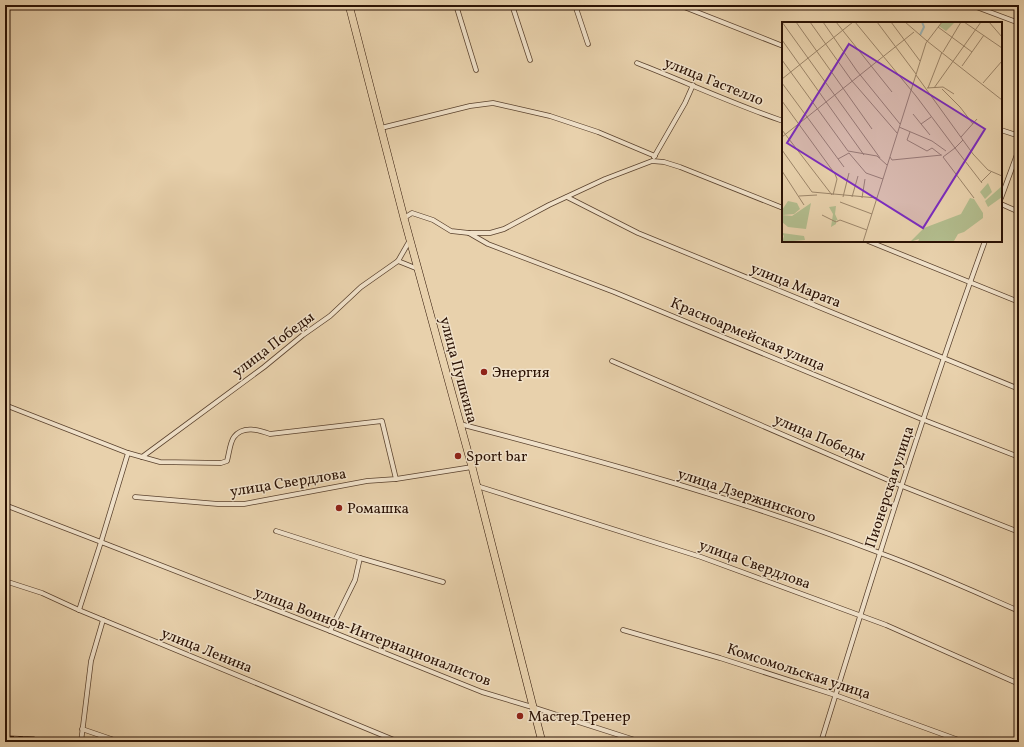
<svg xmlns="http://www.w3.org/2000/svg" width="1024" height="747" font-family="Vollkorn,serif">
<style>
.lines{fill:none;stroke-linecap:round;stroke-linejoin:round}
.minor-casing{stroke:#5a422e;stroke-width:5.5}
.primary-casing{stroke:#2b1204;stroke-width:8}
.minor{stroke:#f0e1c9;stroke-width:4}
.primary{stroke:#e8d1ac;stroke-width:7}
.rail-casing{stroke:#2b1204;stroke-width:3}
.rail{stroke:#f0e1c9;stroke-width:1.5;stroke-dasharray:4.5;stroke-linecap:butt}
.poi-dot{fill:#8f2418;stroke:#f0e1c9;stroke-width:1.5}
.labels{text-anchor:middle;stroke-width:3;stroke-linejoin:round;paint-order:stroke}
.street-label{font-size:15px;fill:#2b1204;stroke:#f0e1c9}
.poi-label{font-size:15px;fill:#2b1204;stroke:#f0e1c9;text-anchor:start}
.inset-river{fill:none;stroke:#9cb4b6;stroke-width:2}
.inset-road{fill:none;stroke:#9c8569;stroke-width:1}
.view{fill:#7b2cbf;fill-opacity:0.15;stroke:#7b2cbf;stroke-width:2}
.inset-edge{fill:none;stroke:#2b1204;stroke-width:2}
</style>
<rect width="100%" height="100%" fill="#e8d1ac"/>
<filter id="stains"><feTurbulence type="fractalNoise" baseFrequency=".005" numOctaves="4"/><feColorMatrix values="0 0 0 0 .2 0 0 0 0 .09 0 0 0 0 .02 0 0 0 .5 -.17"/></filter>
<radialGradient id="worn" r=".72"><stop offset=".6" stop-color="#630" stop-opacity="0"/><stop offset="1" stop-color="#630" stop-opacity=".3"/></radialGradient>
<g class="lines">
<defs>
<g id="minor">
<path d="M456,5L476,70"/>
<path d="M512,5L530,60"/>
<path d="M575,5L588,44"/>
<path d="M679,5L783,46"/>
<path d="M971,5L1019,23"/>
<path d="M637,63C686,82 733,104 783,121"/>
<path d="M381,128L470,106L493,103L550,116L598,132L655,156"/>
<path d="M1001,130L1019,136"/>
<path d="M654,157L685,103L693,85"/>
<path d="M567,197L638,233L1019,389"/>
<path d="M1001,198L1019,149"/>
<path d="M1001,204L1019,212"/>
<path d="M404,218L412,213L433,220L451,231L469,233H490L504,229L549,205L605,179L652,161L664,162L680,167L783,208"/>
<path d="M469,233L488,244L614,292L924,420L1019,457"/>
<path d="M868,241L1019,302"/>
<path d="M398,261L410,240"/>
<path d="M612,361L902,486L1019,532"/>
<path d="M5,405L128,453L101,542L5,505"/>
<path d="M460,424C602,461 743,500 880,553C927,570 973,591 1019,611"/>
<path d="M128,453L160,462L221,463L227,461C229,454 230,442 234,437C243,425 259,430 270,434L382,421L396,479"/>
<path d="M142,457L264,367L303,335L330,316L361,287L398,261L418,269"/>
<path d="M477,486L701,557L886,625L1019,684"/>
<path d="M135,497L218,504H244L367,481L396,479L472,467"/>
<path d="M276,531L360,558L443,582"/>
<path d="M5,581L42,593L79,610L399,742"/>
<path d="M79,610L101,542L330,631L482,692L532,707L641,742"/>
<path d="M623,630L720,658L835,695L964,742"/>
<path d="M330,631L355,580L360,558"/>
<path d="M82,729L120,742"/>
<path d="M81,742L91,661L103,620"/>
<path d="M821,742C873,574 925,406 985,241"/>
</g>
<path id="primary" d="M349,5L404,218L472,467L542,742"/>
</defs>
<use href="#minor" class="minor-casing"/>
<use href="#primary" class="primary-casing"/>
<use href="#minor" class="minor"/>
<use href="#primary" class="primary"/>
<defs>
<path id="rail" d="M5,737L34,738"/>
</defs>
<use href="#rail" class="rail-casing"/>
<use href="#rail" class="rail"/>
</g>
<g class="poi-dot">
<circle cx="484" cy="372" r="4"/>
<circle cx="458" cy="456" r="4"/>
<circle cx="339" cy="508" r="4"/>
<circle cx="520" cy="716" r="4"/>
</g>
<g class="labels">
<g class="street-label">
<text transform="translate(714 81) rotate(22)" y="5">улица Гастелло</text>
<text transform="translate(796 285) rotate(22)" y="5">улица Марата</text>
<text transform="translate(748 334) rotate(23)" y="5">Красноармейская улица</text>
<text transform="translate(273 344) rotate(-37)" y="5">улица Победы</text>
<text transform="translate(459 370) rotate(75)" y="5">улица Пушкина</text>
<text transform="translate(820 437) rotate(23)" y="5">улица Победы</text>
<text transform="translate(288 482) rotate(-9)" y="5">улица Свердлова</text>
<text transform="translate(889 487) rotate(-72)" y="5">Пионерская улица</text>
<text transform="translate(747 495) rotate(18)" y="5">улица Дзержинского</text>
<text transform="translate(755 564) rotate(20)" y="5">улица Свердлова</text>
<text transform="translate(373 636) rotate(21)" y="5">улица Воинов-Интернационалистов</text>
<text transform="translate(207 650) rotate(22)" y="5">улица Ленина</text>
<text transform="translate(799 671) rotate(18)" y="5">Комсомольская улица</text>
</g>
<g class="poi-label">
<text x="492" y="377">Энергия</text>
<text x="466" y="461">Sport bar</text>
<text x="347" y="513">Ромашка</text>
<text x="528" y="721">Мастер Тренер</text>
</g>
</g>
<g transform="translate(782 22)">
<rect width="220" height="220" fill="#e8d1ac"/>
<path d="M160,0H173L164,9L157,4ZM206,161L210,170L203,177L198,170ZM220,164V175L206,185L203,179ZM188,176L192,177L201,191V196L182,210L176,212L172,219L136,220L137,217L128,220L142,206L179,192ZM6,179L15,181L18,187L12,192L1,193L0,188ZM29,181L24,207L6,205L0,200V193L10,194ZM54,184L53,192L56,199L54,198V202L49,205L51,192L47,185ZM0,211L22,214L23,218L0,220L2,214Z" fill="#b2bc8d"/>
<path class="inset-river" d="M138,13L142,5L140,0"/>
<path class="inset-road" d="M0,0L98,136M14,0L90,107M28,0L70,59L115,111M41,0L75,49L118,102M54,0L110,70M73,0L134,74L173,126L181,118M95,0L134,52M109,0L138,39M123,0L145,19M182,0L220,26M207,0L220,15M156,5L190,30M0,18L82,133M145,19L220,78M161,30L179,0M0,38L66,129L95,134L105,143M180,44L202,13M134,53L191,132L206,148L220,154M0,57L71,0M0,61L62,145M201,61L220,39M145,66L161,65L172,72M146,66L160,30M152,66L199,0M160,67L178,85L191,102M0,79L53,152L55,157L51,173M131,92L148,113M139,102L149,95M117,105L150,119L164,129M0,108L50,173M128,110L125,118L145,129L150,126L159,133M0,115L132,10M179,115L195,97M0,128L30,170L95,176M67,131L84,151L101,157M108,135L110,138L160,133M56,137L67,131M0,149L22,183M199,160L209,150M17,174L35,173M61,175L67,151M70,175L76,154M80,176L83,157M192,176L161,135L173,126L200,161M58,180L90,192M40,193L54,200L58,198L85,208M81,220L144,21L160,0"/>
<path class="view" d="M67,22L203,107L141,206L5,121Z"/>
<rect width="220" height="220" class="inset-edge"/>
</g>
<rect width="1024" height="747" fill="none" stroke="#e8d1ac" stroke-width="20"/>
<rect x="6" y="6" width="1012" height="735" fill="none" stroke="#2b1204" stroke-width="2"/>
<rect x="10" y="10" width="1004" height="727" fill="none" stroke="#2b1204"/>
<rect width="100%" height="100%" filter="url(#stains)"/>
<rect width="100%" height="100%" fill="url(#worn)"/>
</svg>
